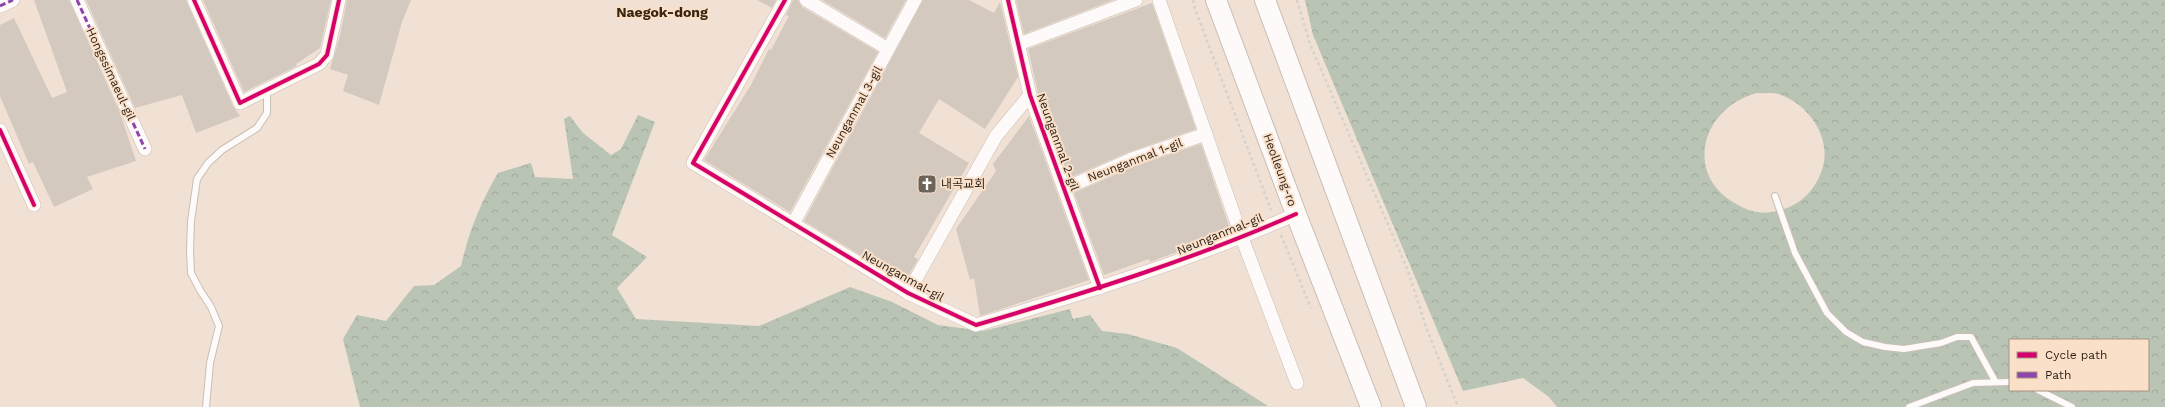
<svg xmlns="http://www.w3.org/2000/svg" width="2165" height="407" font-family="'Work Sans','Noto Sans KR',sans-serif">
<style>
.forest{fill:url(#forest-crowns);fill-rule:evenodd}
.building{fill:#d4c9bf}
.lines{fill:none;stroke-linecap:round;stroke-linejoin:round}
.service-casing{stroke:#c9beb4;stroke-width:8}
.minor-casing{stroke:#c9beb4;stroke-width:14}
.primary-casing{stroke:#c9beb4;stroke-width:22}
.path{stroke:#d6d1cd;stroke-width:2.5;stroke-dasharray:3 3;stroke-linecap:butt}
.service{stroke:#fdfaf9;stroke-width:6}
.minor{stroke:#fdfaf9;stroke-width:13}
.primary{stroke:#fdfaf9;stroke-width:20}
.quiet{stroke:#8e44ad;stroke-width:3;stroke-dasharray:6 3;stroke-linecap:butt}
.cycleway-casing{stroke:#fbe0c9;stroke-width:6}
.cycleway{stroke:#d6006c;stroke-width:4}
.labels{text-anchor:middle;stroke-width:4;stroke-linejoin:round;paint-order:stroke}
.street-label{font-size:12px;fill:#281f17;stroke:#fbe0c9}
.poi-label{font-size:12px;fill:#281f17;stroke:#fbe0c9;text-anchor:start}
.quarter-label{font-size:14px;font-weight:bold;fill:#382512;stroke:#fbe0c9}
</style>
<defs>
<pattern id="forest-crowns" width="20" height="18" patternUnits="userSpaceOnUse"><rect width="20" height="18" fill="#b9c4b5"/><path d="M2 6a3 3 0 1 1 6 0M12 15a3 3 0 1 1 6 0" fill="none" stroke="#9fa89b"/></pattern>
</defs>
<rect width="100%" height="100%" fill="#f0e1d4"/>
<g class="forest">
<path d="M1305,0H2165V407H1557L1549,397L1523,378L1463,391L1313,35ZM1757,93C1763,94 1772,92 1778,94C1808,103 1833,138 1822,170C1815,190 1802,204 1781,210C1765,215 1752,213 1738,205C1683,177 1700,108 1757,93ZM2010,340H2148V390H2010Z"/>
<path d="M638,115L655,122L612,235L647,257L617,288L636,319L759,326L850,287L892,302L938,325L983,331L1070,309L1073,319L1090,315L1102,331L1128,334L1177,348L1268,406L360,407L343,339L357,315L386,321L414,286L434,285L461,266C469,231 480,204 498,173L531,163L535,177L573,179L564,119L570,116L583,133L611,155L621,149Z"/>
</g>
<g class="building">
<path d="M34,0H69L120,113L136,161L87,177L93,189L54,207L33,162L29,164L0,96V25L14,18L52,98L67,92Z"/>
<path d="M86,0H186L233,106L240,116L196,133L182,95L135,108Z"/>
<path d="M203,0H331L320,48L296,64L297,66L244,92Z"/>
<path d="M347,0H411L402,22L379,105L343,91L348,75L330,69L340,36Z"/>
<path d="M757,0H776L772,8Z"/>
<path d="M793,0H798L802,7L878,52L790,212L704,160L751,85L769,49L771,50L789,16L786,15Z"/>
<path d="M822,0H906L885,38Z"/>
<path d="M923,0H969L994,13L1000,2L1018,77L985,129L939,99L919,133L969,163L914,257L918,259L905,282L804,221Z"/>
<path d="M1016,0H1113L1024,34Z"/>
<path d="M1152,3L1196,129L1129,152L1069,178L1038,93L1028,49Z"/>
<path d="M1029,116L1089,280L980,316L974,278L970,280L956,229L996,171L993,164Z"/>
<path d="M1201,144L1231,232L1150,262L1149,259L1104,275L1074,193L1135,166Z"/>
</g>
<g class="lines">
<defs>
<g id="service">
<path d="M1775,196L1795,253L1827,313L1846,332L1863,342L1885,347L1904,349L1941,343L1957,337H1971L1995,381"/>
<path d="M2038,390L2072,407"/>
<path d="M206,407L210,363L219,326L211,307L200,290L191,273L190,250L191,221L197,179L208,163L222,150L257,128L267,113V90"/>
<path d="M1909,407L1973,383L2010,382"/>
</g>
<g id="minor">
<path d="M77,0L145,149"/>
<path d="M194,0L240,103L319,64L327,55L339,0"/>
<path d="M785,0L693,163L908,293L976,325C1085,293 1192,260 1296,214"/>
<path d="M806,0L888,49"/>
<path d="M1008,0L1030,95L1100,288"/>
<path d="M1159,0L1242,238L1297,383"/>
<path d="M0,6L13,0"/>
<path d="M1019,44L1136,0"/>
<path d="M0,130L34,205"/>
<path d="M1064,189L1132,159L1206,134"/>
<path d="M793,224L915,0"/>
<path d="M908,293L996,136L1030,95"/>
</g>
<g id="primary">
<path d="M1216,0L1296,214L1371,407"/>
<path d="M1265,0L1416,407"/>
</g>
</defs>
<use href="#service" class="service-casing"/>
<use href="#minor" class="minor-casing"/>
<use href="#primary" class="primary-casing"/>
<g class="path">
<path d="M1193,0L1195,9L1271,210"/>
<path d="M1297,0L1310,44L1408,271L1426,327L1458,407"/>
<path d="M1281,235L1311,308"/>
</g>
<use href="#service" class="service"/>
<use href="#minor" class="minor"/>
<use href="#primary" class="primary"/>
<g class="quiet">
<path d="M77,0L145,149"/>
<path d="M0,6L13,0"/>
</g>
<defs>
<g id="cycleway">
<path d="M194,0L240,103L319,64L327,55L339,0"/>
<path d="M785,0L693,163L908,293L976,325C1085,293 1192,260 1296,214"/>
<path d="M1008,0L1030,95L1100,288"/>
<path d="M0,130L34,205"/>
</g>
</defs>
<use href="#cycleway" class="cycleway-casing"/>
<use href="#cycleway" class="cycleway"/>
</g>
<defs>
<symbol id="church-square" viewBox="-11 -11 22 22"><rect x="-9" y="-9" width="18" height="18" rx="4" fill="#6e6359" stroke="#fbe0c9"/><path d="M-1.2-6h2.4v3.5h3.3v2.4h-3.3V6h-2.4V-.1h-3.3v-2.4h3.3Z" fill="#fff"/></symbol>
</defs>
<g fill-rule="evenodd">
<use href="#church-square" x="916" y="173" width="22" height="22"/>
</g>
<g class="labels">
<g class="street-label">
<text transform="translate(111 74) rotate(65)" y="4">Hongssimaeul-gil</text>
<text transform="translate(854 112) rotate(-61)" y="4">Neunganmal 3-gil</text>
<text transform="translate(1058 142) rotate(70)" y="4">Neunganmal 2-gil</text>
<text transform="translate(1135 160) rotate(-21)" y="4">Neunganmal 1-gil</text>
<text transform="translate(1280 170) rotate(70)" y="4">Heolleung-ro</text>
<text transform="translate(1220 234) rotate(-22)" y="4">Neunganmal-gil</text>
<text transform="translate(903 276) rotate(29)" y="4">Neunganmal-gil</text>
</g>
<g class="poi-label">
<text x="941" y="188">내곡교회</text>
</g>
<g class="quarter-label">
<text x="662" y="17">Naegok-dong</text>
</g>
</g>
<rect x="2009" y="339" width="140" height="52" fill="#fbe0c9" stroke="#a79382"/>
<rect x="2017" y="352" width="20" height="6" fill="#d6006c" stroke="#a79382"/>
<text x="2045" y="359" font-size="12" fill="#281f17">Cycle path</text>
<rect x="2017" y="372" width="20" height="6" fill="#8e44ad" stroke="#a79382"/>
<text x="2045" y="379" font-size="12" fill="#281f17">Path</text>
</svg>
